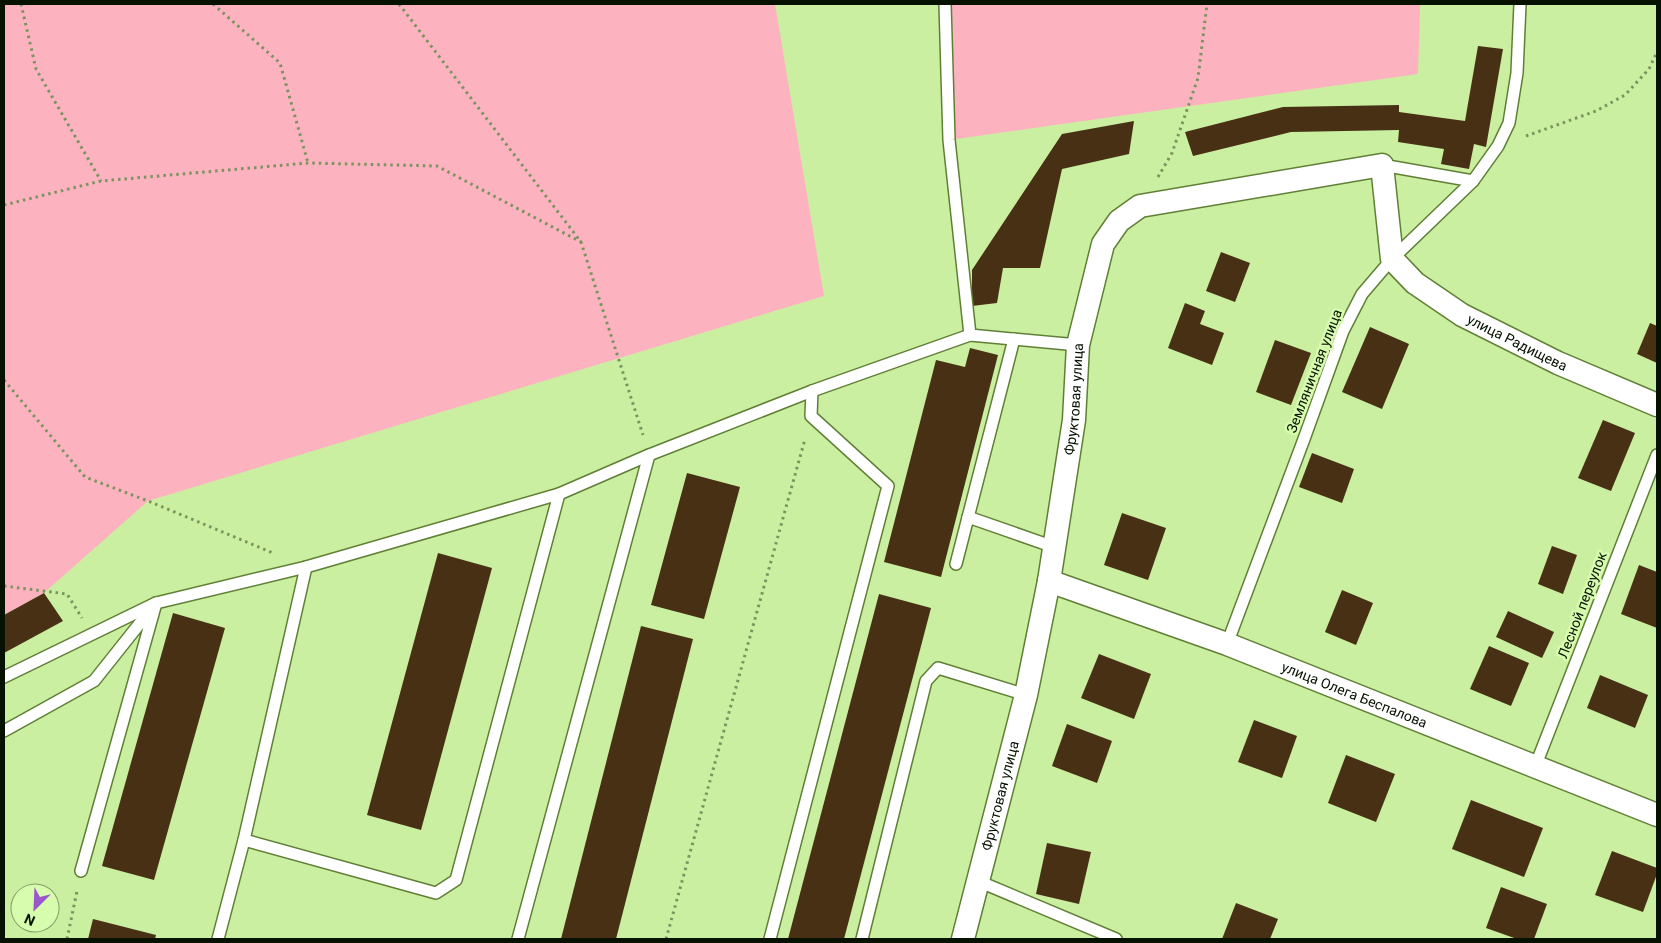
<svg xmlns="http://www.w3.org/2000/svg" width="1661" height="943" font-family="Roboto,sans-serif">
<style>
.green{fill:#fdb3bf}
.building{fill:#473014}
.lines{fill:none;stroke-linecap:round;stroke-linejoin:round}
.lane-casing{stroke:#607f36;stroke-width:14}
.street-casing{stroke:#607f36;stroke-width:25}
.path{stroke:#7a935f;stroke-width:3;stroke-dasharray:2.5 4;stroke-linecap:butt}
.lane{stroke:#fff;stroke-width:11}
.street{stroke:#fff;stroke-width:22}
.labels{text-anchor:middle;stroke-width:5;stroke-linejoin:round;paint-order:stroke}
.street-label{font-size:14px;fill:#061100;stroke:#d8fcae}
</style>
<rect width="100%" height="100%" fill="#cbefa1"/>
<g class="green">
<path d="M4,4H775L824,296L148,501L44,593L4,615Z"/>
<path d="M945,4H1420L1418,74L949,140Z"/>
</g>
<g class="building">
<path d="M1478,46L1503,49L1486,147L1474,144L1469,169L1441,164L1444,149L1398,142L1399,130L1291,132L1193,156L1185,132L1283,107L1399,105V112L1465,121Z"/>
<path d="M1134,121L1129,154L1062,169L1040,268H1003L997,303L972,306V270L1062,134Z"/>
<path d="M1221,252L1250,263L1235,302L1206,291Z"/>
<path d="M1185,303L1205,311L1200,324L1224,333L1212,365L1168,348Z"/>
<path d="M1650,323L1657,326V363L1637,354Z"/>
<path d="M1370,327L1409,344L1382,409L1342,392Z"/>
<path d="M1275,340L1311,353L1291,405L1256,392Z"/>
<path d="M970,348L998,355L941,577L884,562L936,360L965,367Z"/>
<path d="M1603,420L1635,433L1611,491L1578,478Z"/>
<path d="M1312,453L1354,469L1342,503L1299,487Z"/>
<path d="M687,473L740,487L704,619L651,605Z"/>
<path d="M1122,513L1166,528L1148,580L1104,565Z"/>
<path d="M1552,546L1577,555L1563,594L1538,584Z"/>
<path d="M438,553L492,568L421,830L367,815Z"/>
<path d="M1639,565L1657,572V628L1621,614Z"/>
<path d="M1342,590L1373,603L1356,645L1325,632Z"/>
<path d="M44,593L63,621L4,653V615Z"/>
<path d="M879,594L931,608L844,939H788Z"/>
<path d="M1508,611L1554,632L1542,658L1496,637Z"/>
<path d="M173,613L225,628L154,880L102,866Z"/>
<path d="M641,626L693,639L616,939H561Z"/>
<path d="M1489,646L1529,663L1511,706L1470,689Z"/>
<path d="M1099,654L1151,674L1134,719L1081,698Z"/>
<path d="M1600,675L1648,695L1635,728L1587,708Z"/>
<path d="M1254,720L1297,736L1282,778L1238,762Z"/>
<path d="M1067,724L1112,741L1097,783L1052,766Z"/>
<path d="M1346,755L1395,774L1376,822L1328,803Z"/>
<path d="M1471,800L1543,828L1524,877L1452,849Z"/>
<path d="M1047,843L1091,852L1079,904L1036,894Z"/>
<path d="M1612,851L1657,868V874L1643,912L1595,895Z"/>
<path d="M1501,887L1547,904L1534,939H1517L1486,928Z"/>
<path d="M1236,903L1278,919L1270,939H1222Z"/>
<path d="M93,919L156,935L155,939H88Z"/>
</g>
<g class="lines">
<defs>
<g id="lane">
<path d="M945,4L949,140L970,335"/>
<path d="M1382,165L1473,181"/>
<path d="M968,517L1054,547"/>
<path d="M956,564L1014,339"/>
<path d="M1227,644L1304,439L1343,331L1362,294L1392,259L1473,181L1498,146L1509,123L1517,73L1520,4"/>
<path d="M4,677L156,603L306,567L559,494L649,455L812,391L970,335L1078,345"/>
<path d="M4,731L94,681L156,603L81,871"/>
<path d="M1535,767L1657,455"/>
<path d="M244,840L436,893L456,880L559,494"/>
<path d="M978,881L1116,939"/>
<path d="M218,939L244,840L306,567"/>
<path d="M518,939L649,455"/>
<path d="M770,939L888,486L811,416L812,391"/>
<path d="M862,939L926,681L938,668L1026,695"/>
</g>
<g id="street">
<path id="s1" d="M1049,581L1227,644L1657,815"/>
<path id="s2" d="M963,939L1026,695L1049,581L1074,420L1078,345L1103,244L1119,221L1140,206L1382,165L1392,259L1415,283L1462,315L1558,363L1657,405"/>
</g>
</defs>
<use href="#lane" class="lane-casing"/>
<use href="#street" class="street-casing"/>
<g class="path">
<path d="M21,4L36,69L101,181"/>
<path d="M213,4L280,63L308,163"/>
<path d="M399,4L581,242L643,435"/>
<path d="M1526,136L1596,111L1625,95L1649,69L1657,52"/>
<path d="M1158,177L1172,153L1198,78L1207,4"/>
<path d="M4,205L101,181L308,163L437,166L581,242"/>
<path d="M4,380L85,477L148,501L273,553"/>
<path d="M4,586L67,594L82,618"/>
<path d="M67,939L77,891"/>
<path d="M666,939L805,439"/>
</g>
<use href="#lane" class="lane"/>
<use href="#street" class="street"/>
</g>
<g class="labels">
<g class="street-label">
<text dy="5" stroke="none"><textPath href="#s2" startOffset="1256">улица Радищева</textPath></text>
<text transform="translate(1314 371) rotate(-69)" y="5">Земляничная улица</text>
<text dy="5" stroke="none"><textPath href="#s2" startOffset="552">Фруктовая улица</textPath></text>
<text transform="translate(1582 605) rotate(-69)" y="5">Лесной переулок</text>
<text dy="5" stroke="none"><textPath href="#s1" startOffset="326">улица Олега Беспалова</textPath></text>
<text dy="5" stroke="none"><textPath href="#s2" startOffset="148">Фруктовая улица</textPath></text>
</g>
</g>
<rect width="1661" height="943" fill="none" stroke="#061100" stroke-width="10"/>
<g transform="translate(35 908) rotate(204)"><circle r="24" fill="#d8fcae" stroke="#849e68"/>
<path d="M0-4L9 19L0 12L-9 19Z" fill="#9a57cc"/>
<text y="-8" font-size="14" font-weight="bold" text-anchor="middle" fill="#061100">N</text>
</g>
</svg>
